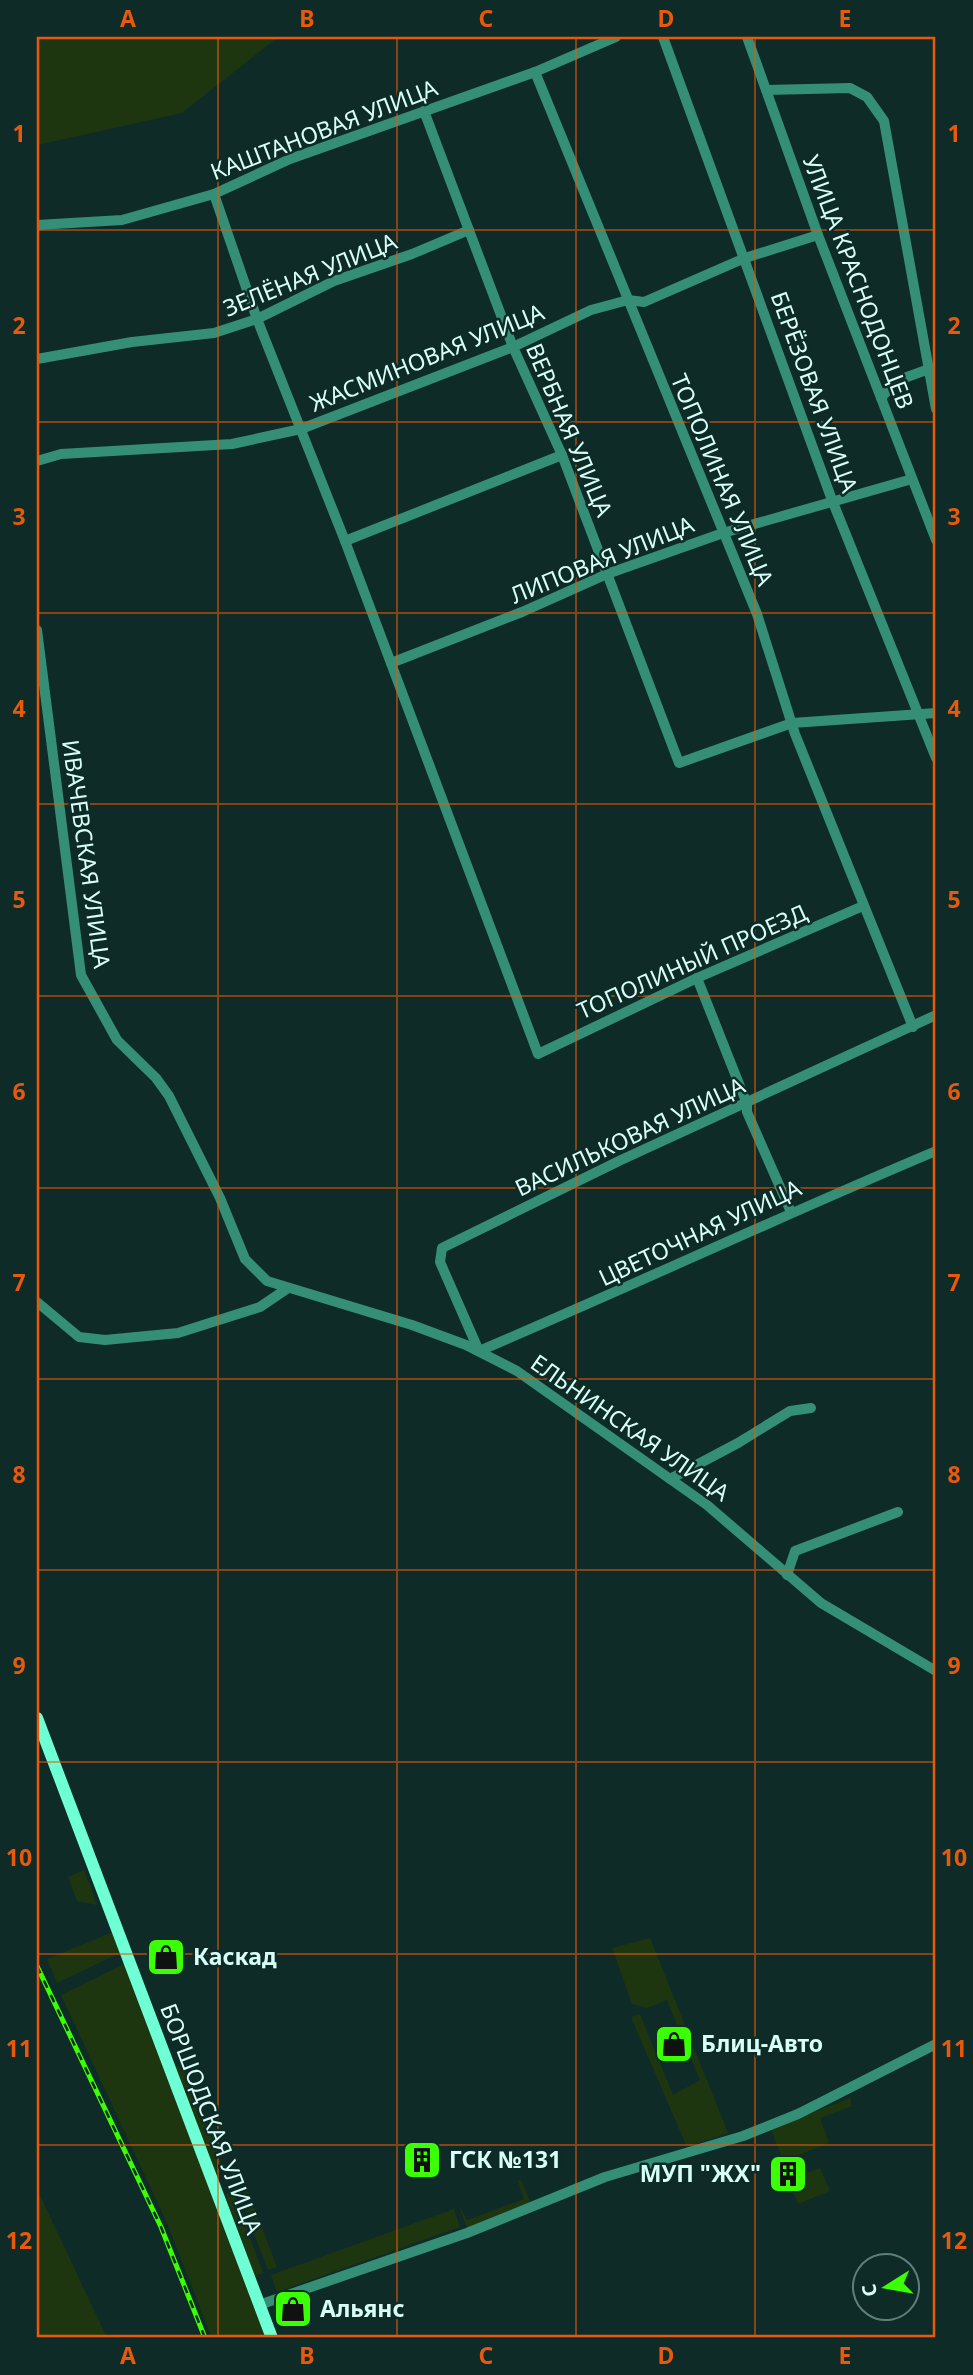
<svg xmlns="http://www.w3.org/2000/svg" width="973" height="2375" font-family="'Noto Sans',sans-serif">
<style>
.green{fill:#1e3610}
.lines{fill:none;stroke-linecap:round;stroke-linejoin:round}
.street{stroke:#358f76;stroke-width:10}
.secondary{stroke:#6fffd5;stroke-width:12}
.rail-casing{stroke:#3bff04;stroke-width:5}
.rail{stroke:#0e2b27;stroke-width:2.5;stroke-dasharray:8;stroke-linecap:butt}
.grid{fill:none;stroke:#e8590c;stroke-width:2;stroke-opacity:0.55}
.labels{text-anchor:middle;stroke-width:5;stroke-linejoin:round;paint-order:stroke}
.street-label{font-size:23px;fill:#d8fff7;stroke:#0e2b27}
.poi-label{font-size:23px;font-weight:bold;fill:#d8fff7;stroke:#0e2b27;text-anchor:start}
.neatline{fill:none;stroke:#e8590c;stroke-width:2.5}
.grid-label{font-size:23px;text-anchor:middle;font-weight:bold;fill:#e8590c}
</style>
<rect width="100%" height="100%" fill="#0e2b27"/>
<g class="green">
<path d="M37,37H278L182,113L37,145Z"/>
<path d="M84,1870L97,1905L77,1901L68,1877Z"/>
<path d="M113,1932L122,1952L57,1983L47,1959Z"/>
<path d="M650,1938L728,2133L687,2147L631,2017L640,2014L673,2095L700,2080L667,2000L647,2008L632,2004L612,1948Z"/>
<path d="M126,1963L269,2338H212L166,2221L61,1995Z"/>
<path d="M183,2064L224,2170L216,2173L174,2067Z"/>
<path d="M850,2098L852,2106L820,2118L829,2143L783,2161L771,2129Z"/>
<path d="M820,2168L830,2191L798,2204L788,2180Z"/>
<path d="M521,2180L530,2202L467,2228L458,2204L467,2220L524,2199L518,2181Z"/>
<path d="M246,2186L277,2267L268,2270L237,2190Z"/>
<path d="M37,2189L107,2338H37Z"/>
<path d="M233,2191L263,2273L255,2276L225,2194Z"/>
<path d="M454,2209L460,2227L277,2292L271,2275Z"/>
</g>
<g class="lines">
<g class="street">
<path d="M663,37L832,500L936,758"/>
<path d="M747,37L818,235L936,540"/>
<path d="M535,72L757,614L795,734L913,1027"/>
<path d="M766,90L850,88L867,97L884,121L936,409"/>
<path d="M424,111L513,347L562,455L679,763L792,723L936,713"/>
<path d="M214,194L257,319L345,541L538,1054L697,978L863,906"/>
<path d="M37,225L122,220L214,194L290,159L535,72L616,37"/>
<path d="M37,359L132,342L214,333L257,319L334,281L412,254L469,230"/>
<path d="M881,398L896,381L929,369"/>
<path d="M37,461L61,454L232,444L301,429L513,347L591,310L628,300L644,302L745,258L818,235"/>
<path d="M345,541L562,455"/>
<path d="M37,630L81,975L117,1040L156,1078L169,1096L220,1198L245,1259L267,1281L412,1325L466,1345L517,1371L707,1505L821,1603L936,1671"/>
<path d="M391,663L522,612L607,574L723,533L912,479"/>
<path d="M697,978L747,1104V1112L791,1212"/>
<path d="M936,1015L621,1160L442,1248L440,1262L479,1351C632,1286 783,1215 936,1151"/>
<path d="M37,1302L79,1337L105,1340L178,1333L260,1307L288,1288"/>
<path d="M670,1479L738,1443L790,1411L811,1408"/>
<path d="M787,1575L795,1551L898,1512"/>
<path d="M259,2305L467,2233L605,2177L743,2136L798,2114L936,2044"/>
</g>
<path class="secondary" d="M37,1718L272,2338"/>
<defs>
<path id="rail" d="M37,1966L161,2227L205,2338"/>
</defs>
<use href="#rail" class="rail-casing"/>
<use href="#rail" class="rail"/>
</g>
<path class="grid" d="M218,37V2338M397,37V2338M576,37V2338M755,37V2338M37,230H936M37,422H936M37,613H936M37,804H936M37,996H936M37,1188H936M37,1379H936M37,1570H936M37,1762H936M37,1954H936M37,2145H936"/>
<defs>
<symbol id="shop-square" viewBox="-11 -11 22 22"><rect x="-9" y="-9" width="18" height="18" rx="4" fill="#3bff04" stroke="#0e2b27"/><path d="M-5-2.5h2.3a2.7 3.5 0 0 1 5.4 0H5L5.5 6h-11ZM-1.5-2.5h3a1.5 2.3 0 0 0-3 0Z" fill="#111"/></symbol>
<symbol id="building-square" viewBox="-11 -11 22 22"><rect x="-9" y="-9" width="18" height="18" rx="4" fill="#3bff04" stroke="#0e2b27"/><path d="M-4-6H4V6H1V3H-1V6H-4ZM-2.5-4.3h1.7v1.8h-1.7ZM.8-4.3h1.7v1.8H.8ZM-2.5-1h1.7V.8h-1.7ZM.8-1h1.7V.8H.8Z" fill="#111"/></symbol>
</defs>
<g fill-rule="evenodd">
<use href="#shop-square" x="144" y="1935" width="44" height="44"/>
<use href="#shop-square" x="652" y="2022" width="44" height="44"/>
<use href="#building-square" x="400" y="2138" width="44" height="44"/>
<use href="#building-square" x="766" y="2152" width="44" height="44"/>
<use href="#shop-square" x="271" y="2287" width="44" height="44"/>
</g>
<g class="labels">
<g class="street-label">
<text transform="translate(324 130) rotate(-21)" y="8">КАШТАНОВАЯ УЛИЦА</text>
<text transform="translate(310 275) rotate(-22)" y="8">ЗЕЛЁНАЯ УЛИЦА</text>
<text transform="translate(858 282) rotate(69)" y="8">УЛИЦА КРАСНОДОНЦЕВ</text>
<text transform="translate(427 358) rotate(-22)" y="8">ЖАСМИНОВАЯ УЛИЦА</text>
<text transform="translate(814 392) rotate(70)" y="8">БЕРЁЗОВАЯ УЛИЦА</text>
<text transform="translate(569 430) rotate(67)" y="8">ВЕРБНАЯ УЛИЦА</text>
<text transform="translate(722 480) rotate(67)" y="8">ТОПОЛИНАЯ УЛИЦА</text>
<text transform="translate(602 560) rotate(-22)" y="8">ЛИПОВАЯ УЛИЦА</text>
<text transform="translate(86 854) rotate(82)" y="8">ИВАЧЕВСКАЯ УЛИЦА</text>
<text transform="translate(692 962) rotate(-24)" y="8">ТОПОЛИНЫЙ ПРОЕЗД</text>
<text transform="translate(630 1137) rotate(-25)" y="8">ВАСИЛЬКОВАЯ УЛИЦА</text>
<text transform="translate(700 1233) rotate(-25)" y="8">ЦВЕТОЧНАЯ УЛИЦА</text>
<text transform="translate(630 1428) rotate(35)" y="8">ЕЛЬНИНСКАЯ УЛИЦА</text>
<text transform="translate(211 2119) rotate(69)" y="8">БОРШОДСКАЯ УЛИЦА</text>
</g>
<g class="poi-label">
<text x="193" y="1965">Каскад</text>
<text x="701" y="2052">Блиц-Авто</text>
<text x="449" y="2168">ГСК №131</text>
<text x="761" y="2182" text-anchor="end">МУП "ЖХ"</text>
<text x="320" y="2317">Альянс</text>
</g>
</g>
<rect width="973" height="2375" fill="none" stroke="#0e2b27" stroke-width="77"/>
<g transform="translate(886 2287) rotate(259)"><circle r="33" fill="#0e2b27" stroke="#5f807a" stroke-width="2"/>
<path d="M0-5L12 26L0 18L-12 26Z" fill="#3bff04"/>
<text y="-10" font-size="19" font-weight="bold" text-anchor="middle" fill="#d8fff7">С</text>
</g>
<rect x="38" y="38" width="896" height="2298" class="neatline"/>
<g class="grid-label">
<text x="128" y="27">A</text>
<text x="307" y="27">B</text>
<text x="486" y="27">C</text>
<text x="666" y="27">D</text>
<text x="845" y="27">E</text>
<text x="19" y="142">1</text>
<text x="954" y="142">1</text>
<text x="19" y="334">2</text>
<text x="954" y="334">2</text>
<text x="19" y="525">3</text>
<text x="954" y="525">3</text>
<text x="19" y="717">4</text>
<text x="954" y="717">4</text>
<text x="19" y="908">5</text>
<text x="954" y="908">5</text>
<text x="19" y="1100">6</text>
<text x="954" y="1100">6</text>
<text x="19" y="1291">7</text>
<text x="954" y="1291">7</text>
<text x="19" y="1483">8</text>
<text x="954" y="1483">8</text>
<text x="19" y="1674">9</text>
<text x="954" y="1674">9</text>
<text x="19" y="1866">10</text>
<text x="954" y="1866">10</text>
<text x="19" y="2057">11</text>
<text x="954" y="2057">11</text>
<text x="19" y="2249">12</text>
<text x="954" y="2249">12</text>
<text x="128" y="2364">A</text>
<text x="307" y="2364">B</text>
<text x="486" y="2364">C</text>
<text x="666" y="2364">D</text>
<text x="845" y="2364">E</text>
</g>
</svg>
